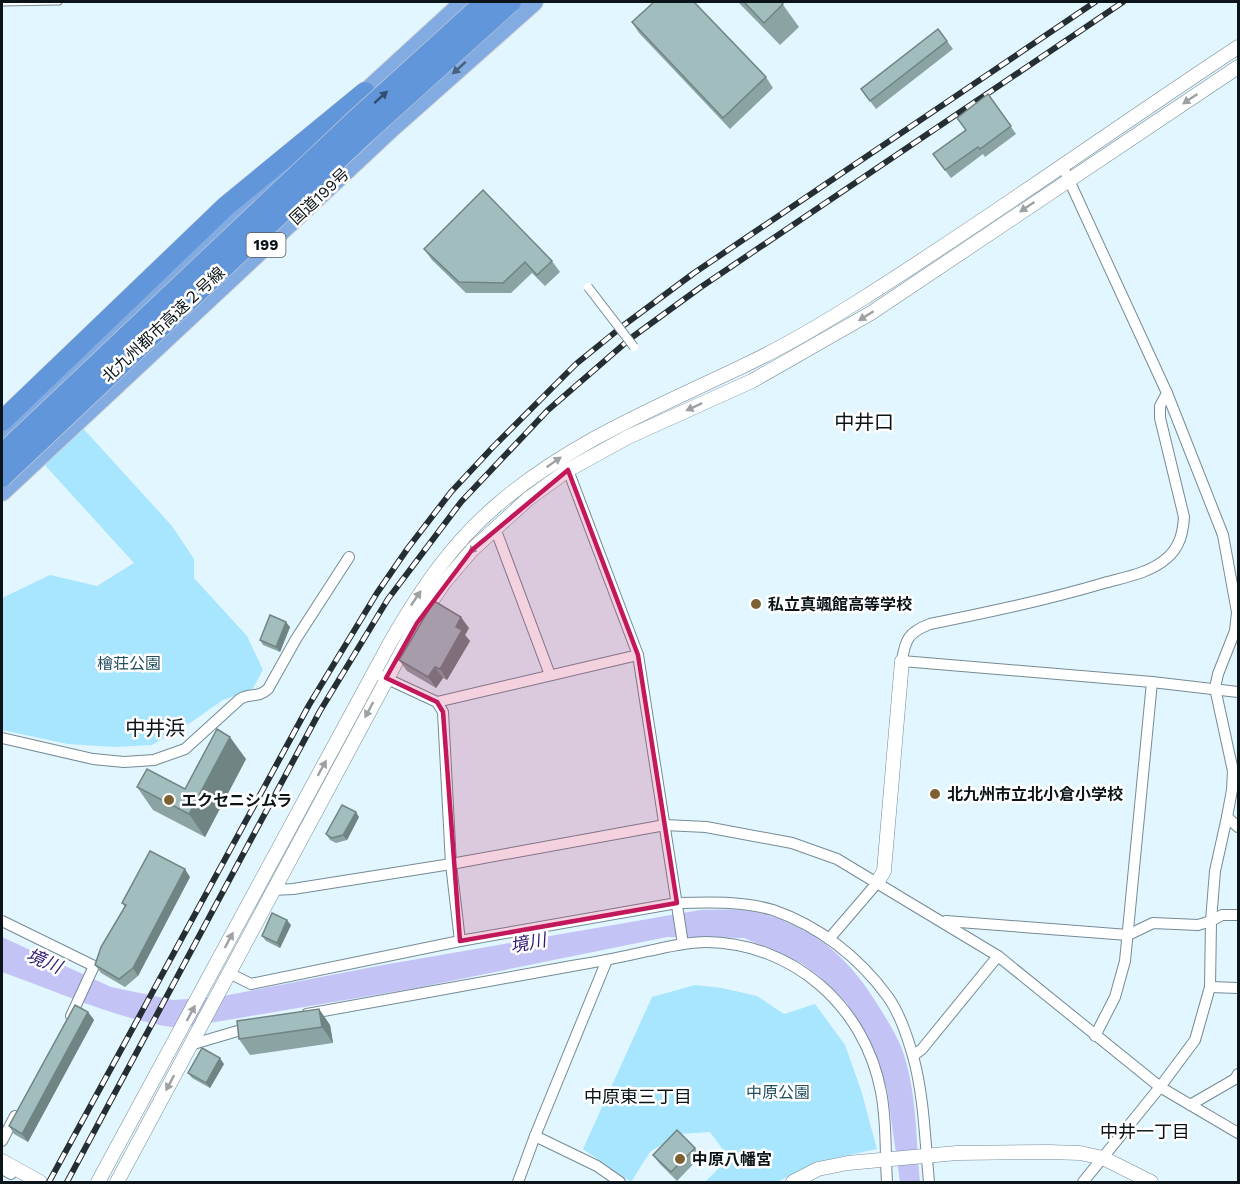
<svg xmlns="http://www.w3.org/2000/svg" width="1240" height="1184" font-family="'Work Sans','Noto Sans JP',sans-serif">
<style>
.green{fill:#a8e5fe}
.water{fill:#c4c3f5}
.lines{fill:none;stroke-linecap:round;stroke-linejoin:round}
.service-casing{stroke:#748b95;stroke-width:7}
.minor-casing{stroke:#748b95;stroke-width:12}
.tertiary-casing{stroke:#748b95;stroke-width:15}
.trunk-casing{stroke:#d3d5d5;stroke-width:20}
.motorway-casing{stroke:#d3d5d5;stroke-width:21}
.service{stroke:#fff;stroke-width:5}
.minor{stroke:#fff;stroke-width:10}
.tertiary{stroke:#fff;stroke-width:14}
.trunk{stroke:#82abe2;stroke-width:18}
.motorway{stroke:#6296da;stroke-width:20}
.rail-casing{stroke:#252f33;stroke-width:6}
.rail{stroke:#fff;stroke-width:4;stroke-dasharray:11;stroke-linecap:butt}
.pedestrian-bridge-casing{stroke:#748b95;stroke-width:10;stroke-linecap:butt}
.motorway-bridge-casing{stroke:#d3d5d5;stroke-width:21;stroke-linecap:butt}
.pedestrian-bridge{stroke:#fff;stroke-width:8}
.motorway-bridge{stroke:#6296da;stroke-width:20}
.wall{fill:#8aa3a3}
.shaded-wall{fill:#718484}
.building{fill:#a1bdbd;stroke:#718484;stroke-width:1.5}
.oneway{fill:#46607d}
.oneway2{fill:#324e6f}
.oneway3{fill:#9da1a3}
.marked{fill:#c2185b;fill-opacity:0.2;stroke:#c2185b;stroke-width:4.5;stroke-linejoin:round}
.poi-dot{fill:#7d6133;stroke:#fff;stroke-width:2}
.labels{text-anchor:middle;stroke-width:5;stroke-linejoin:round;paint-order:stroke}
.shield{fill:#fff;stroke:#545a5d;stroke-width:1.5}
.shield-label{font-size:15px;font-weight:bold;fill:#0b1418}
.street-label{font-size:16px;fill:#0b1418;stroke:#fff}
.poi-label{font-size:16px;font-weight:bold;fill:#0b1418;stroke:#fff;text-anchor:start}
.park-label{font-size:16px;fill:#225062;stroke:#fff}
.water-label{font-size:18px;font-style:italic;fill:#321d79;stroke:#fff}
.neighbourhood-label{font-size:18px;fill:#0b1418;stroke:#fff}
.quarter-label{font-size:20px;fill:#0b1418;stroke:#fff}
</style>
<rect width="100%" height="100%" fill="#e2f6ff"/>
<g class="green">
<path d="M81,426L172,526L194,559V578L247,636L263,670L252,690L223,700L190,723L152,745L115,747L68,744L2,730V598L50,575L97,586L134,563L43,463Z"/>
<path d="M695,985L722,988L757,996L784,1014L815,1004L845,1045L861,1090L877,1149L817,1162L777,1182H705L729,1158L710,1132L679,1134L650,1152L631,1182L583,1149L652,997Z"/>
</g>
<path class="water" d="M700,910C719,910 741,908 760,913C819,930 850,959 881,1010C890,1025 899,1039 904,1055C917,1096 916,1141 920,1182H900L887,1090L878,1062L862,1027L846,1002L818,975L801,963L744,938L667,937L416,988L180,1028C123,1022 56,991 2,972V937L111,987L173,1000L218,997L383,965Z"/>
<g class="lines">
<defs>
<path id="service" d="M2,3L59,2"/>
<g id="minor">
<path d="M1062,165L1167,393L1223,535L1237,612L1235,631L1218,674L1215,688L1233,771L1232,790L1227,817L1215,871L1211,921L1210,987L1195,1040L1160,1087L1083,1182"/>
<path d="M1167,393L1160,406V418L1184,517C1183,532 1180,547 1167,558C1150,573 1126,577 1104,583C1047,600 989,612 930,624C909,632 905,639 902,661L1152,682L1238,692"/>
<path d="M568,470L638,655L683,944"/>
<path d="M493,529L498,536L550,675"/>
<path d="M381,676L437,702L443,712L451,864L460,941"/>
<path d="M437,702L638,655"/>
<path d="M2,738L93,759L124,762L154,760L185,749L240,699C251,692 257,699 268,689L296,639L349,557"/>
<path d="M1227,817L1238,827"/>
<path d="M273,890L293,889L451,864L665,825L706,827L792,843L837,859L998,956L1160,1087L1238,1133"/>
<path d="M2,921L94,966L71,1016"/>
<path d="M946,921L1128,935L1153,923L1198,925L1211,921L1222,915H1238"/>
<path d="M829,939L877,883"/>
<path d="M229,973L251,984L460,941L677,903C709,902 742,901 773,910C819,926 859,957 888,997C900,1014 907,1036 913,1056C924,1096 925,1140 929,1182"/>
<path d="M1210,987L1238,988"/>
<path d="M307,1014C395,998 484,982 572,966C597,962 622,957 648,951C667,947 686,942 706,942C793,943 865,1006 881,1092C887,1122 885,1152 887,1182"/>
<path d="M1095,1036L1115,997L1125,961L1152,682"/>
<path d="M190,1045L251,1027"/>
<path d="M913,1056L922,1049L998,956"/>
<path d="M1190,1105L1235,1079L1238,1074"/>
<path d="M535,1136L597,1166L620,1182"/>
<path d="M2,1141L15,1116"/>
<path d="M2,1169L11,1174"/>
<path d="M518,1182L535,1136L607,960"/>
</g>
<g id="tertiary">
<path d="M877,883L884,871L902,661"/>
<path d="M2,1161L40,1182"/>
<path d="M98,1182L391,641C420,591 452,543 497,505C570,442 658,407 743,366C784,347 824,323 862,299C990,218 1112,130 1238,47"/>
<path d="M117,1182L417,623L443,584L472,550L528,499L568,470L628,437L752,381L871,313L1238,67"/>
<path d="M793,1182L818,1169L848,1163L957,1153L1048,1152L1080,1153L1103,1158L1151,1182"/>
</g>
<g id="trunk">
<path d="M355,102L464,2"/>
<path d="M2,438L289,164"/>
<path d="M2,492L393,127L534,2"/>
</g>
<path id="motorway" d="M2,421L226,206L365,92"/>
</defs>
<use href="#service" class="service-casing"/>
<use href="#minor" class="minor-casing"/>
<use href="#tertiary" class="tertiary-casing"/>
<use href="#trunk" class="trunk-casing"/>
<use href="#motorway" class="motorway-casing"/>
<use href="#service" class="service"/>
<use href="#minor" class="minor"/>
<use href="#tertiary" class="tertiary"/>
<use href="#trunk" class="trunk"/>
<use href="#motorway" class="motorway"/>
<defs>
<g id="rail">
<path d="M49,1182L309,705L377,593L408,548L451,492L493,447L576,364L624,325L694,273L1095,2"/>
<path d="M67,1182L320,711L388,599L461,502L548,410L631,338L701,287L1123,2"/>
</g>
</defs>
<use href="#rail" class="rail-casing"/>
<use href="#rail" class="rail"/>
<defs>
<path id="pedestrian-bridge" d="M588,287L634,347"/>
<g id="motorway-bridge">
<path d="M2,454L354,121L485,2"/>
<path d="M2,477L367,132L511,2"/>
</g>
</defs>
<use href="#pedestrian-bridge" class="pedestrian-bridge-casing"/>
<use href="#motorway-bridge" class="motorway-bridge-casing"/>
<use href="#pedestrian-bridge" class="pedestrian-bridge"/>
<use href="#motorway-bridge" class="motorway-bridge"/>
</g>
<g class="wall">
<path d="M738,2H781L799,27L780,45Z"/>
<path d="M632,22L766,77L773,88L730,129L639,33Z"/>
<path d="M938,29L953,49L876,109L861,89Z"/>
<path d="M988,94L1016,134L985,157L983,154L951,178L933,154L966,130Z"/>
<path d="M424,249L552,261L560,272L545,286L532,273L511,293H466L432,260Z"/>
<path d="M290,627L280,652L263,645L260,640Z"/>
<path d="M469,628L465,635L470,641L447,680L443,678L436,688L407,671L399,660Z"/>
<path d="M246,759L205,837L153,810L137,787L185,789Z"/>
<path d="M359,817L347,840L336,843L330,840L326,834Z"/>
<path d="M190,877L138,976L125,987L101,973L95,965L125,907L122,903Z"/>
<path d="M291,925L280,948L266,941L262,936Z"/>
<path d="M319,1009L330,1025L333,1043L250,1055L239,1039Z"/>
<path d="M88,1012L94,1020L28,1142L14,1134L9,1126Z"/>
<path d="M224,1064L210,1088L192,1078L188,1073Z"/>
<path d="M695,1148L701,1156L677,1181L659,1163L653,1155Z"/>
</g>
<g class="shaded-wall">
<path d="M461,617L469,628L465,635L470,641L447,680L440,669L456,627Z"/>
<path d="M286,622L290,627L280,652L276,647Z"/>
<path d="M435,667L443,678L436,688L428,677Z"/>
<path d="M230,737L246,759L205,837L189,814Z"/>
<path d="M356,812L359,817L347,840L343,835Z"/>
<path d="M185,869L190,877L138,976L133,968Z"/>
<path d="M287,920L291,925L280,948L277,943Z"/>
<path d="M319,1009L330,1025L333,1043L322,1027Z"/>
<path d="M88,1012L94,1020L28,1142L22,1134Z"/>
<path d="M220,1058L224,1064L210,1088L206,1083Z"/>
</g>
<g class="building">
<path d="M654,2H694L766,77L723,118L632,22Z"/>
<path d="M744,2H781L783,4L764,23Z"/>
<path d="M938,29L947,41L870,101L861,89Z"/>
<path d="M988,94L1011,126L980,149L978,147L945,170L933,154L966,130L957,118Z"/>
<path d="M483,190L552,261L537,275L525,262L503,283L459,282L424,249Z"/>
<path d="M434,601L461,617L456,627L462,630L440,669L435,667L428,677L399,660Z"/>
<path d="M270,615L286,622L276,647L260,640Z"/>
<path d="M217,729L230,737L189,814L137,787L147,769L185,789Z"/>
<path d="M342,805L356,812L343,835L332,838L326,834Z"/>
<path d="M150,851L185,869L133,968L119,979L95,965L101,947L126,905L122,903Z"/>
<path d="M272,913L287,920L277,943L262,936Z"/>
<path d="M75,1005L88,1012L22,1134L9,1126Z"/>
<path d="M319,1009L322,1027L239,1039L237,1021Z"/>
<path d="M202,1048L220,1058L206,1083L188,1073Z"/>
<path d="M677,1130L695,1148L671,1172L653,1155Z"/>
</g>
<defs><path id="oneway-solid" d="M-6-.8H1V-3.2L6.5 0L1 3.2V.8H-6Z" transform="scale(1.5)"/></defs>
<use class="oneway" href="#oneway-solid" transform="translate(459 68) rotate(138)"/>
<use class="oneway2" href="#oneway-solid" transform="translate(381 97) rotate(-42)"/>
<g class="oneway3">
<use href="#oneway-solid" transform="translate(1190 99) rotate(146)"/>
<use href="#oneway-solid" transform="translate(1027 207) rotate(146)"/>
<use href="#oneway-solid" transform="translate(866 316) rotate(148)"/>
<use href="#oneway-solid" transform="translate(694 407) rotate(155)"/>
<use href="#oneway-solid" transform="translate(554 462) rotate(-35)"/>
<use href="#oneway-solid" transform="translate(475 547) rotate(134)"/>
<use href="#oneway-solid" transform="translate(416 598) rotate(-56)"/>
<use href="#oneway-solid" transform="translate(369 710) rotate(118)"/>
<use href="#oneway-solid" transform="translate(322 768) rotate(-61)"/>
<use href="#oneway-solid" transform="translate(229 940) rotate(-62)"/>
<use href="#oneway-solid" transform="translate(191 1013) rotate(-62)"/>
<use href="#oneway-solid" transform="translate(170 1083) rotate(118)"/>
</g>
<path class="marked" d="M568,470L638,655L677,903L460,941L443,712L437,702L386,678L417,623L472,550Z"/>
<g class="poi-dot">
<circle cx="756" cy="604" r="6"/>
<circle cx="935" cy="794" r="6"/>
<circle cx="169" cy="800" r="6"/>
<circle cx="680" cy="1159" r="6"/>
</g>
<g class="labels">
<rect class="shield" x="246.5" y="233" width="39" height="24" rx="4.5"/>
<g class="shield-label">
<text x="266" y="250">199</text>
</g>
<g class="street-label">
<text transform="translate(319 196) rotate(-43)" y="6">国道199号</text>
<text transform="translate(163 324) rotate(-43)" y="6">北九州都市高速２号線</text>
</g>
<g class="poi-label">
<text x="768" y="610">私立真颯館高等学校</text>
<text x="947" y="800">北九州市立北小倉小学校</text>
<text x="181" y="806">エクセニシムラ</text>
<text x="692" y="1165">中原八幡宮</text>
</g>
<g class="park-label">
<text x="129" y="669">檜荘公園</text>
<text x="778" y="1098">中原公園</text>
</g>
<g class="water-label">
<text transform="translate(528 943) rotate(-11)" y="6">境川</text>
<text transform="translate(44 961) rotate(23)" y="6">境川</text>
</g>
<g class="neighbourhood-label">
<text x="638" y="1103">中原東三丁目</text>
<text x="1145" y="1138">中井一丁目</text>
</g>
<g class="quarter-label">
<text x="864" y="429">中井口</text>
<text x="155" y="735">中井浜</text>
</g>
</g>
<rect width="1240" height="1184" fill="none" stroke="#0b1418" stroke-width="6"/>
</svg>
